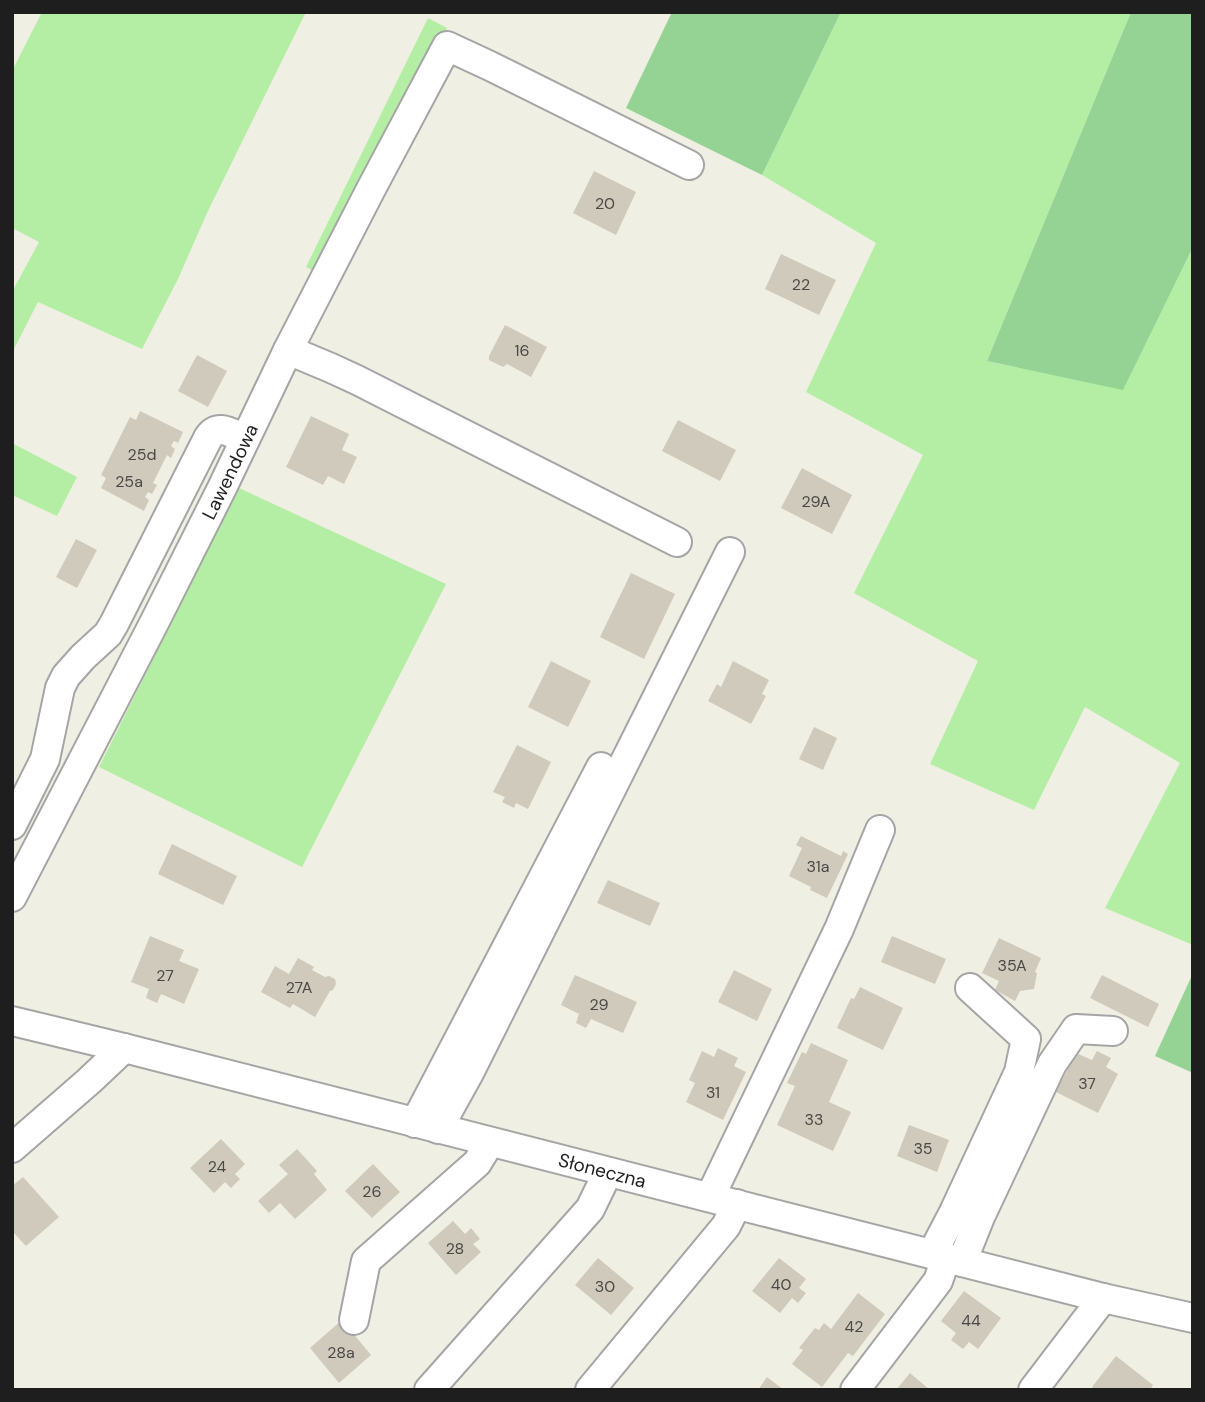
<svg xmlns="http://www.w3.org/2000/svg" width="1205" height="1402" font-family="'DM Sans',sans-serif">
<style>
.grass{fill:#b4eea5}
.forest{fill:#95d394}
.building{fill:#d0cabc}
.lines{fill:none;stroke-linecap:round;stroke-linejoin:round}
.minor-casing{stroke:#a5a5a5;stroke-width:32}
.minor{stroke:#fff;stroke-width:28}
.labels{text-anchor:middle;stroke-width:6;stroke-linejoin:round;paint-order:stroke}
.number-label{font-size:16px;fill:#4a4946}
.street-label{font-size:19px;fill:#1e1e1e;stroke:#fff}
</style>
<rect width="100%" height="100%" fill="#f0efe3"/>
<g class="grass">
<path d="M42,12H306L207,213L178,279L142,349L38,302L12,353V292L39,242L12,228V71Z"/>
<path d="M841,12H1131L987,361L1123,389L1193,247V945L1105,908L1180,763L1085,707L1034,810L930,764L978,661L854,593L923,455L806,392L876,243L762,175Z"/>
<path d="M428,18L447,28L315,272L306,267Z"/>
<path d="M12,443L77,477L57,516L12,495Z"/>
<path d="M239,488L446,584L302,867L99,767Z"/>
</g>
<g class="forest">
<path d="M672,12H841L762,175L626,108Z"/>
<path d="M1131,12H1193V247L1123,390L987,361Z"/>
<path d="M1193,973V1073L1155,1056Z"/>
</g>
<g class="building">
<path d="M594,171L636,192L616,235L573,213Z"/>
<path d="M781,254L836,280L819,315L765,289Z"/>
<path d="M505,325L547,347L531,377L507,364L503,367L489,360V356Z"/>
<path d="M197,355L227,371L208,407L178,391Z"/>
<path d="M140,411L183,432L178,443L174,441L171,446L175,449L171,458L167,455L153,483L157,485L152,494L148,492L145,497L149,500L144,511L101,488L106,478L101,475L130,417L136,420Z"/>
<path d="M311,416L349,434L342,450L357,457L344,484L328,476L323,485L286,467Z"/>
<path d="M678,420L736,450L720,481L662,451Z"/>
<path d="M802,468L852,495L832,534L781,508Z"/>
<path d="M76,539L97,550L77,588L56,577Z"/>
<path d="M631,573L675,594L644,659L600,637Z"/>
<path d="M551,661L591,681L568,727L528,707Z"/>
<path d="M733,661L769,680L762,694L766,696L751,724L708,701L717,684L721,687Z"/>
<path d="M814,727L837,738L823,770L799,759Z"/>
<path d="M517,745L551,762L528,809L516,803L514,808L502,802L505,797L493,792Z"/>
<path d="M801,836L841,856L843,851L848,854L827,898L810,890L811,887L789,876L802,848L796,845Z"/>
<path d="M172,844L237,876L223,905L158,874Z"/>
<path d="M608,880L660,903L650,926L597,903Z"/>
<path d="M150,936L184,950L179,961L199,969L184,1004L161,994L157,1003L146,998L149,989L131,982Z"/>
<path d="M892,936L946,959L935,984L881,962Z"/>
<path d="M999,938L1041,958L1035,972L1037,973L1034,989L1020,991L1015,1001L995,990L999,981L982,973Z"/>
<path d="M298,958L314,967L312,970L325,977L329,976L335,979L336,984L333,990L330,991L315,1017L293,1004L290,1008L261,992L275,966L289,974Z"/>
<path d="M734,970L772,989L757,1021L718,1002Z"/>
<path d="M575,975L637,1002L623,1033L591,1019L586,1028L576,1023L579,1014L561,1005Z"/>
<path d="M1102,975L1159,1004L1148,1027L1090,998Z"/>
<path d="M860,987L903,1008L883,1050L837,1028L851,998L854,999Z"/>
<path d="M811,1043L848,1060L829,1102L851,1112L833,1151L777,1125L795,1086L787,1083L802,1052L806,1054Z"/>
<path d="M718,1048L738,1058L734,1066L746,1072L723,1120L686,1102L695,1083L689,1080L702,1051L714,1057Z"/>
<path d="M1097,1051L1111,1058L1106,1067L1118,1074L1098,1113L1056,1092L1076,1053L1092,1060Z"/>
<path d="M909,1125L949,1140L937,1172L897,1156Z"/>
<path d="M221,1139L245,1164L235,1174L240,1179L231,1188L225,1182L214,1193L190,1168Z"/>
<path d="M297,1149L317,1171L314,1174L327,1190L295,1219L280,1203L269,1213L258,1201L288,1174L279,1165Z"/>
<path d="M373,1164L400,1192L372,1218L345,1191Z"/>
<path d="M23,1177L59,1217L26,1246L12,1231V1186Z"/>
<path d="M453,1221L465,1234L471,1228L480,1239L473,1244L481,1252L456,1275L428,1243Z"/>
<path d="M598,1258L634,1288L611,1315L575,1285Z"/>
<path d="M779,1258L806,1279L799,1288L806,1293L798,1303L792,1298L780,1313L752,1291Z"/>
<path d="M964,1291L1001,1318L978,1349L969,1342L963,1349L951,1340L956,1333L941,1321Z"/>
<path d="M858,1293L885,1314L853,1356L848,1353L822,1387L792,1364L803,1350L799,1348L815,1328L819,1330L824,1323L831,1329Z"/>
<path d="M342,1320L371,1355L339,1383L310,1348Z"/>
<path d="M1116,1356L1153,1385L1150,1390H1095L1092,1387Z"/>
<path d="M910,1373L930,1390H896Z"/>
<path d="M767,1377L784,1390H758Z"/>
</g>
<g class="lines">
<defs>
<g id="minor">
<path d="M288,350L331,368L357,380L677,542"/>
<path d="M12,825L45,759L60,688L66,676L83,657L108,634L114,624L208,438C218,422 232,434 245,439"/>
<path id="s1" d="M12,897L153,625L222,488L288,350L371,189L447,46L488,65L689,165"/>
<path id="s2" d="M12,1021L124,1048L1103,1298L1193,1318"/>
<path d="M415,1123L601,767"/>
<path d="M438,1129L469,1073L730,552"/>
<path d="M12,1148L89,1081L124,1048"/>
<path d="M710,1197L839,929L880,830"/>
<path d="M932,1254L954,1212L1019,1072L1026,1039L970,988"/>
<path d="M962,1262L980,1217L1052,1064L1076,1029L1113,1031"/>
<path d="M354,1320L366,1261L477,1163L490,1142"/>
<path d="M429,1390L590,1209L608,1172"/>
<path d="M590,1390L726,1226L737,1204"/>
<path d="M855,1390L938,1281L946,1258"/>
<path d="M1033,1390L1103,1298"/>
</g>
</defs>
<use href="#minor" class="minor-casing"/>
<use href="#minor" class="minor"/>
</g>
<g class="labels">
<g class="number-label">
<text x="605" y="209">20</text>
<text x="801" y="290">22</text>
<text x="522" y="356">16</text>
<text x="142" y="460">25d</text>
<text x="129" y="487">25a</text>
<text x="816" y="507">29A</text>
<text x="818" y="872">31a</text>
<text x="1012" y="971">35A</text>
<text x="165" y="981">27</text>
<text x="299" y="993">27A</text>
<text x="599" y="1010">29</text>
<text x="1087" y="1089">37</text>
<text x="713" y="1098">31</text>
<text x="814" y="1125">33</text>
<text x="923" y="1154">35</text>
<text x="217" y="1172">24</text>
<text x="372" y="1197">26</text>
<text x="455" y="1254">28</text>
<text x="781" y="1290">40</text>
<text x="605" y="1292">30</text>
<text x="971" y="1326">44</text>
<text x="854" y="1332">42</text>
<text x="341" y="1358">28a</text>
</g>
<g class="street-label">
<text dy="7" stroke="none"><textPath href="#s1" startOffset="478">Lawendowa</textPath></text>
<text dy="7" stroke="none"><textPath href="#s2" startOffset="609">Słoneczna</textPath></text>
</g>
</g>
<rect width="1205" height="1402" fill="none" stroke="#1e1e1e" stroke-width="28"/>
</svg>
